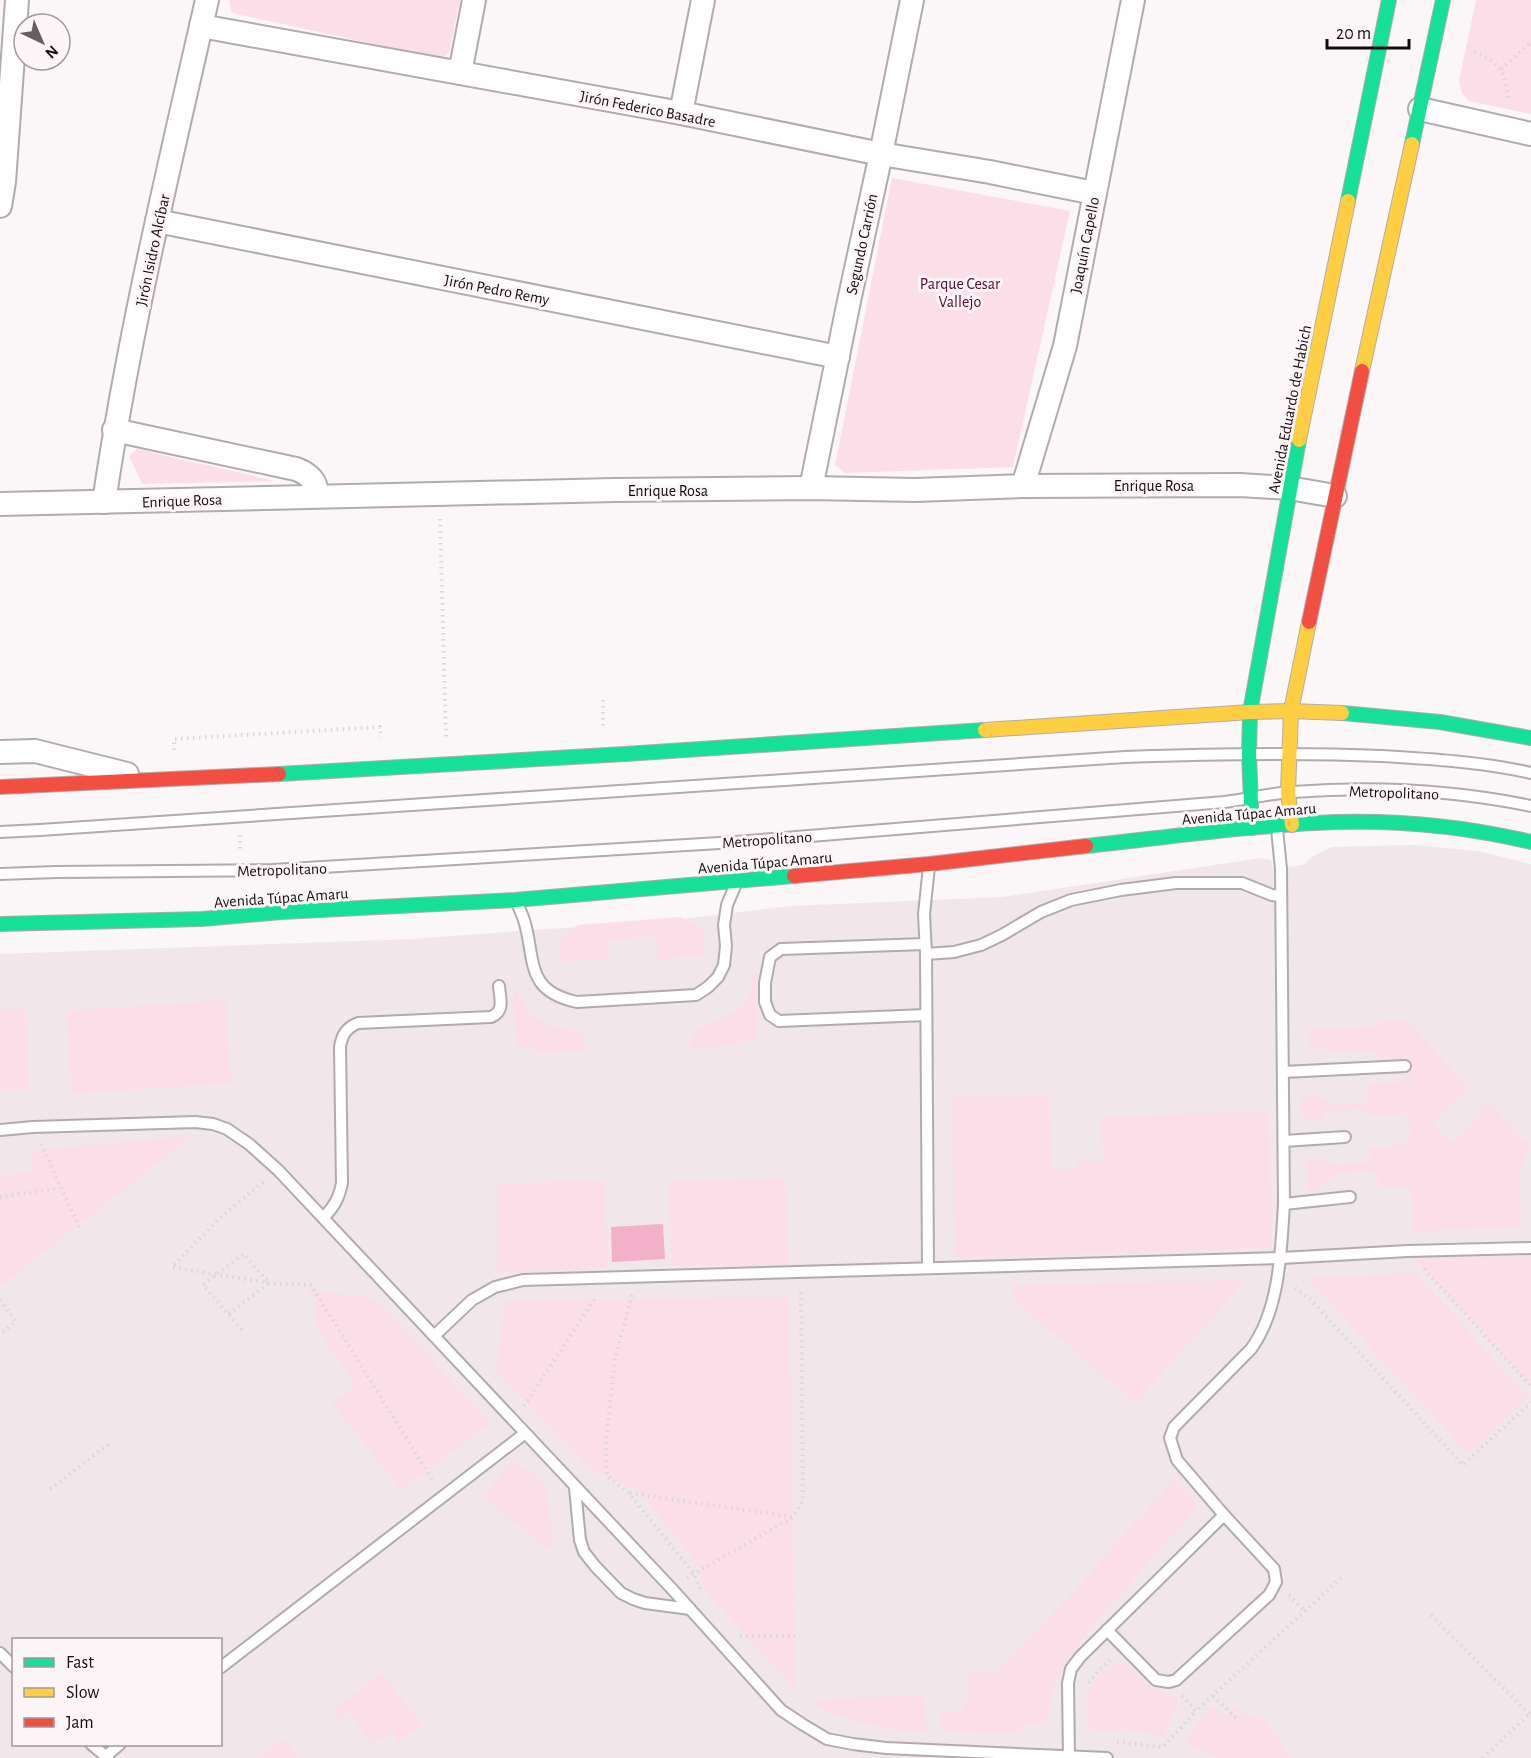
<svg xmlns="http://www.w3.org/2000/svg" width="1531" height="1758" font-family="'Alegreya Sans',sans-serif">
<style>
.built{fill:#f1e6ea;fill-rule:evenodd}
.green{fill:#fcdee9}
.water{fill:#f2b0c9}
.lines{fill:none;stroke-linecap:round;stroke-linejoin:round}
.lane-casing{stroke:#b2abad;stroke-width:14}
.street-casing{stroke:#b2abad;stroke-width:26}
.fast-casing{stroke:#b2abad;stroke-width:16}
.slow-casing{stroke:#b2abad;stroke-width:16}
.jam-casing{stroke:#b2abad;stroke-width:16}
.path{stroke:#d9d7d8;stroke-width:4;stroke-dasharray:1.5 4.5;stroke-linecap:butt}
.lane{stroke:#fefefe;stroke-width:10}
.street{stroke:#fefefe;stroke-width:22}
.fast{stroke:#16e098;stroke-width:14}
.slow{stroke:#ffcf43;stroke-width:14}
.jam{stroke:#f24e42;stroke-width:14}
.labels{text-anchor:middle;stroke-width:6;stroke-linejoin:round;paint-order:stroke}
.street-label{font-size:16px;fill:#160c10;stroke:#fcf5f7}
.park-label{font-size:16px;fill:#590632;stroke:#fcf5f7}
</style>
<rect width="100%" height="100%" fill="#fbf6f8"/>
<path class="built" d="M1414,845L1477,851L1531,864V1758H0V954L413,939L545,929L632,925L790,906L1003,897L1261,858L1271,860L1273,869L1303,865L1313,856L1332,847ZM14,1640H220V1744H14Z"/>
<g class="green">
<path d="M229,0H460L449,53L441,59L232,13Z"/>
<path d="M1476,0H1531V114L1469,101L1462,93L1459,81Z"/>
<path d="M892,178L1070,211L1013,467L845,473L835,465Z"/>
<path d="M137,449L275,481L142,484L129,456Z"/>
<path d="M681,917L702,929L704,955L658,959L656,936L609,940L610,958L561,962L559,940L578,925Z"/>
<path d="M753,972H757L758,1040L741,1041L740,1045L690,1048C689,1018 731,1023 745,1003C751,994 752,983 753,972Z"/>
<path d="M515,989C523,1003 533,1017 548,1024C564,1031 587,1025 585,1051L532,1053L531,1045L516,1047L513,990Z"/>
<path d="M226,1000L231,1083L72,1094L66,1011Z"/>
<path d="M25,1009L29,1089L0,1090V1010Z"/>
<path d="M1405,1019L1469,1087L1432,1123L1452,1143L1480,1115L1478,1112L1488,1102L1528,1144V1150L1520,1169L1521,1227L1414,1231L1411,1187L1379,1186L1377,1176L1369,1171L1336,1174L1326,1184L1313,1192L1308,1190L1306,1165L1309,1160L1325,1159L1331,1164L1370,1162V1148H1387L1411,1140L1409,1113L1370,1116L1361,1109L1327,1112L1324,1118L1308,1120L1300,1113V1100C1319,1088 1317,1098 1334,1103C1343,1106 1358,1102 1368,1102V1084L1411,1081L1409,1058H1379L1369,1050L1329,1052L1322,1047L1309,1048L1308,1030L1380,1026V1020Z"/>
<path d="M1049,1094L1051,1170L1077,1169V1162L1103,1161L1101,1117L1268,1111L1272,1248L955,1258L951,1097Z"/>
<path d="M192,1136L0,1286V1176L33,1172L31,1150Z"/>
<path d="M785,1178L789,1266H672L668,1181Z"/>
<path d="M605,1181L607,1268L498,1272L497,1183Z"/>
<path d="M1531,1248V1386L1408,1251Z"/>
<path d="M1416,1273L1528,1397L1468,1454L1307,1278Z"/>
<path d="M1246,1280L1135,1403L1012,1298L1011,1285Z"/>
<path d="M306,1289L376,1299L490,1423L402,1490L332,1403L356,1383C341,1362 305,1328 316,1301Z"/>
<path d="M789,1297L795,1688L708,1595L691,1555L638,1491L590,1469L496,1372L505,1301Z"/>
<path d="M515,1462L543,1482L547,1489L553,1546L548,1550L483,1496L509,1463Z"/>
<path d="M1175,1480L1193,1496L1197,1503L1189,1517L1104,1612L1075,1648L1055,1681L1047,1718L1043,1724L1024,1725L1020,1734L941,1732V1714L962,1711V1701L968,1698V1672L998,1671L1113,1549L1110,1546Z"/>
<path d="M1117,1662C1130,1666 1140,1680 1152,1687C1161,1692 1170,1692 1179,1697L1164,1737C1150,1734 1134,1729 1120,1730C1109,1731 1102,1734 1091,1729C1078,1707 1094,1669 1117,1662Z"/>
<path d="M381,1673L422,1725L399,1742L391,1732L373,1745L349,1712L338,1720L332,1712Z"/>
<path d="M924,1695L927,1733C897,1731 833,1722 811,1700Z"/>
<path d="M1214,1706L1225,1716L1235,1706L1249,1719L1256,1713L1285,1743L1281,1747L1292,1758H1218L1185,1743L1200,1718Z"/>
<path d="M284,1738L299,1758H257Z"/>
</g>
<path class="water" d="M663,1224L665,1259L612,1262L611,1227Z"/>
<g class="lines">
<defs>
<g id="lane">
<path d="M0,832L40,830L1125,757C1211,754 1296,752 1381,756C1431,759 1482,762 1531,773"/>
<path d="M0,874L57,872L273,870L736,842L1225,802C1248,799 1271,793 1293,792C1372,786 1454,790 1531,806"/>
<path d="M517,903C519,908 522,914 524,920C536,959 524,991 577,1002L696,995L708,987L718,977L724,965L726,946L724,925L727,905L735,886"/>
<path d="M925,944L781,949L770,957L765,983V1002L770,1015L779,1021L926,1015"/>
<path d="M926,954L954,952L981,945L1002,935L1041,912L1071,900L1121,890L1176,883H1242L1272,895L1281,896"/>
<path d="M1283,1072L1405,1066"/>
<path d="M0,1130L33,1127L195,1122L213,1124L227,1129L249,1144L278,1170L672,1589L781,1710L802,1724L827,1739L853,1744L886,1748L1107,1758"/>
<path d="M1284,1141L1345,1137"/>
<path d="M1284,1204L1350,1197"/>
<path d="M324,1217C334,1207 339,1198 342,1183L340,1047C342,1035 346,1028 358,1023L491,1017C505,1011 500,999 499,986"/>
<path d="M928,1268L926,954L924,914L929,867"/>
<path d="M434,1336L472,1300L495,1287L523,1280L1281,1258L1408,1251L1531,1248"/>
<path d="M575,1488L580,1540L584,1552L595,1566L621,1593L633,1599L645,1603L690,1609"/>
<path d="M1107,1630L1156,1680L1169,1682L1176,1680L1269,1595L1276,1582L1274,1569L1224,1515L1177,1460L1170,1438L1174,1427L1251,1349C1280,1309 1281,1251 1284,1204L1281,869L1277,829"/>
<path d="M0,1653L14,1667"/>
<path d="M220,1668L524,1434"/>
<path d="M91,1744L108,1758"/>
<path d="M106,1756L120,1744"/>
<path d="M1069,1758L1068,1683L1071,1669L1080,1657L1224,1515"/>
</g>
<g id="street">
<path d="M201,26L681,113L881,154L990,172L1094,193"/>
<path d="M460,73L474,0"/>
<path d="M1420,109L1531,134"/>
<path d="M681,113L703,0"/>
<path d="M0,206L4,182L17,0"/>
<path d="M157,221L838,357"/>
<path d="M114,430L296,469C309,474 318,482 316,496"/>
<path d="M1023,486L1065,346L1133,0"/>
<path d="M811,488L849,301L881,154L912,0"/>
<path d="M104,502C129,333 169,167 207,0"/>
<path d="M0,504L614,490L811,488L915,490L1023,486L1240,485L1289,488L1335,496"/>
<path d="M0,752L35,751L127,774"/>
</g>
<g id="fast">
<path d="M1412,144L1443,0"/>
<path d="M1348,201L1389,0"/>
<path d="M1342,713L1440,722L1531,738"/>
<path d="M279,774L625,754L985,730"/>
<path d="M1252,828L1249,754L1250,712L1299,440"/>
<path d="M1086,846C1169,837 1253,825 1336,822C1401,820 1468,827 1531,842"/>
<path d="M0,924L202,919L282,912L515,900L794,876"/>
</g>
<g id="slow">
<path d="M1362,371L1412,144"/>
<path d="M1299,440L1348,201"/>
<path d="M985,730L1250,712L1291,711L1342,713"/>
<path d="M1292,825L1288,792L1291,711L1309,622"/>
</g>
<g id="jam">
<path d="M1309,622L1362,371"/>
<path d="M0,787L279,774"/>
<path d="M794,876L929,864L1086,846"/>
</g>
</defs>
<use href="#lane" class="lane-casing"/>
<use href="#street" class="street-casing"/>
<use href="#fast" class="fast-casing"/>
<use href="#slow" class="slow-casing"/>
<use href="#jam" class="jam-casing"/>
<g class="path">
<path d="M1474,52C1501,63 1506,72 1508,102"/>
<path d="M1501,69L1531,42"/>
<path d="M440,519L446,737"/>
<path d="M603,700V727"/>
<path d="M174,750V739L380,727L381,738"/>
<path d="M240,835V851"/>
<path d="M41,1144L80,1229"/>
<path d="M263,1182L221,1217L172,1267L269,1283L311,1285L433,1481"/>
<path d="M0,1197L59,1188"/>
<path d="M1424,1269L1531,1386"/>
<path d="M1295,1288L1310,1299L1463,1465L1531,1402"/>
<path d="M632,1295L615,1359L606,1439L607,1476L629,1493L694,1574L700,1589"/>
<path d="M0,1300L16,1321L0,1334"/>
<path d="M229,1314L269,1283L243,1254L203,1285L242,1330"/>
<path d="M524,1406L594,1300V1296"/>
<path d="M50,1489L109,1444"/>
<path d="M630,1493L792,1517"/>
<path d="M687,1578L793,1517L803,1500L801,1290"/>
<path d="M1289,1595L1305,1611"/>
<path d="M1431,1615L1529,1714"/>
<path d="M740,1636H795"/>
<path d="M1089,1683L1099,1670L1110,1660"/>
<path d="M1182,1696L1196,1711L1343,1576"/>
<path d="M1213,1696L1239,1721"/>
<path d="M1117,1742L1163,1747L1196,1711"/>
<path d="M1483,1758L1531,1712"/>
</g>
<use href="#lane" class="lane"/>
<use href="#street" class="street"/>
<use href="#fast" class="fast"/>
<use href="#slow" class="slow"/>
<use href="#jam" class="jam"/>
</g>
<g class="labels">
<g class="street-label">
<text transform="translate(648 108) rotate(11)" y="6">Jirón Federico Basadre</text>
<text transform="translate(861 244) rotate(-78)" y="6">Segundo Carrión</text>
<text transform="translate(1084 245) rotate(-79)" y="6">Joaquín Capello</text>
<text transform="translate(152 250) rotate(-78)" y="6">Jirón Isidro Alcíbar</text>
<text transform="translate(497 289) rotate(11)" y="6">Jirón Pedro Remy</text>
<text transform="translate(1289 409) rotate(-79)" y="6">Avenida Eduardo de Habich</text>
<text x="1154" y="491">Enrique Rosa</text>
<text x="668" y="496">Enrique Rosa</text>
<text transform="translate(182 500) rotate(-2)" y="6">Enrique Rosa</text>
<text transform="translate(1394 792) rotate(2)" y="6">Metropolitano</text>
<text transform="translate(1249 813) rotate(-5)" y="6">Avenida Túpac Amaru</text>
<text transform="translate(767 839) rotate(-4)" y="6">Metropolitano</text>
<text transform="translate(765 862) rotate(-5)" y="6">Avenida Túpac Amaru</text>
<text transform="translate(282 869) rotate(-2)" y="6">Metropolitano</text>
<text transform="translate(281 897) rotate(-4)" y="6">Avenida Túpac Amaru</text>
</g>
<g class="park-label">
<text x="960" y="289">Parque Cesar<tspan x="960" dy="18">Vallejo</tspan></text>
</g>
</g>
<rect x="12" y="1638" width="210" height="108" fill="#fcf5f7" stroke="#a0989b" stroke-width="1.5"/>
<rect x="24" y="1658" width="30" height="9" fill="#16e098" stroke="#a0989b" stroke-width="1.5"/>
<text x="66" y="1668" font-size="18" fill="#160c10">Fast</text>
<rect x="24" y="1688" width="30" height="9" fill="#ffcf43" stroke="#a0989b" stroke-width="1.5"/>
<text x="66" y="1698" font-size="18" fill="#160c10">Slow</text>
<rect x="24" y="1718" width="30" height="9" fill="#f24e42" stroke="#a0989b" stroke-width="1.5"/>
<text x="66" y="1728" font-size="18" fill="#160c10">Jam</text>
<g transform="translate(42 42) rotate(136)"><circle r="28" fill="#fcf5f7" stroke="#a0989b" stroke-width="1.5"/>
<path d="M0-4.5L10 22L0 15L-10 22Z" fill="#665e61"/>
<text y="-9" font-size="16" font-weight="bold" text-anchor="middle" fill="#160c10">N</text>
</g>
<path d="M1327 39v9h82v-9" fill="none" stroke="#160c10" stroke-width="3"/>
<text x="1336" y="39" font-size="18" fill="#160c10" stroke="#fcf5f7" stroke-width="4.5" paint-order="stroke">20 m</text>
</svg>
